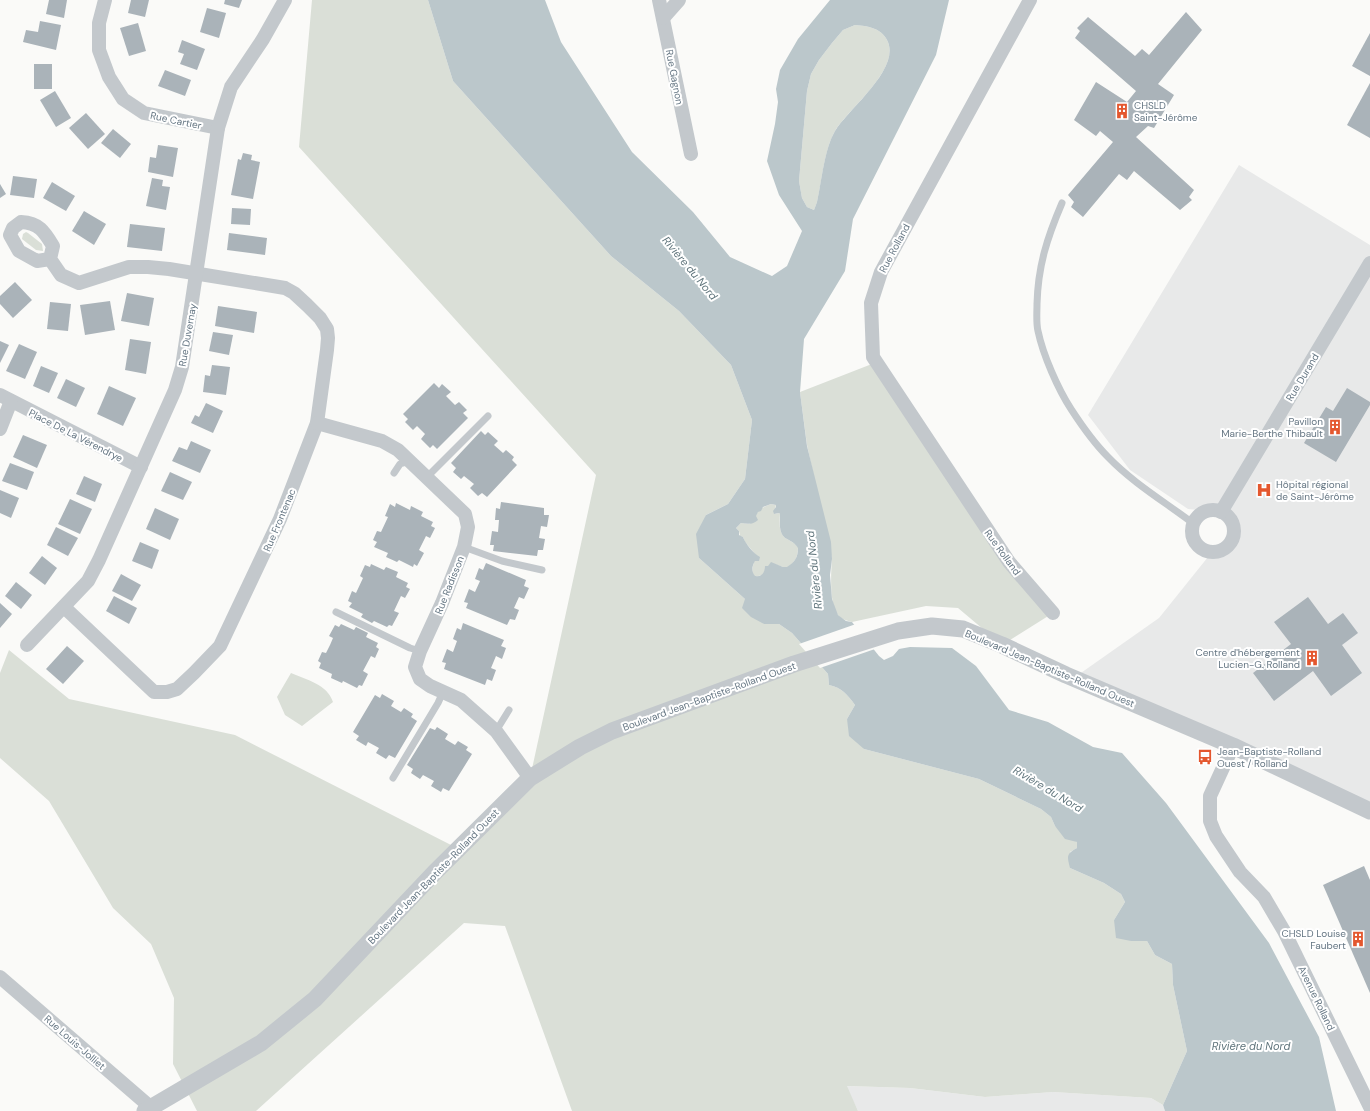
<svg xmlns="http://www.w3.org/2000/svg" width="1370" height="1111" font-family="'DM Sans',sans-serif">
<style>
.built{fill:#e8e9e9}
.green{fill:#dadfd7}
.water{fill:#bbc7cb;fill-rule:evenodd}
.pier{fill:#fafaf8}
.building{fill:#aab3b9}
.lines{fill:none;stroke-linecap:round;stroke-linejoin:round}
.service{stroke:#c3c8cc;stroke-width:7}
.minor{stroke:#c3c8cc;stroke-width:14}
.tertiary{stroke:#c3c8cc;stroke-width:17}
.labels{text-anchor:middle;stroke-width:4;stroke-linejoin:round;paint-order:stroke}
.street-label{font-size:10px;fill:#657683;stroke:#fff}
.poi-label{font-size:10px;fill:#657683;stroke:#fff;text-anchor:start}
.water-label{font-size:11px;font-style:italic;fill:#60757c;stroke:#fff}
</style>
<rect width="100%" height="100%" fill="#fafaf8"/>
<g class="built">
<path d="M1239,165L1370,245V811L1078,675L1159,618L1212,552L1223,549L1229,545L1233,539L1234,531L1233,524L1229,518L1221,512L1188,509L1130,470L1088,415Z"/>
<path d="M846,1086L910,1088L985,1097L1053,1092L1151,1098L1163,1105L1165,1111H858Z"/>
</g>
<g class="green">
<path d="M312,0H428L453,81L611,256L679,311L731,365L752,420L745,479L728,504L706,515L699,558L745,599L764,624H779L792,633L828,674L829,685C842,688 847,694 855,705L847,719L864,749L979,779L1041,809L1051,817L1055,826L1077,842V848L1070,852V868L1104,883L1121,894L1125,902L1114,920L1131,941H1147L1155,955L1172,964L1173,985L1187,1051L1163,1105L1151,1098L1053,1092L985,1097L910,1088L847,1086L858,1111H572L505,926L464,923L256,1111H197L173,1064L174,998L151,944L113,908L49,801L0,758V673L9,650L69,699L235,735L453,846L530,778L596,475L299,147Z"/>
<path d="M855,25C868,26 881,28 887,40C902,68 849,108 835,131C824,150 822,181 817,202L814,210L807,207L802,198L799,181L807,91L811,74L819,60L832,43L843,30Z"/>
<path d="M26,232L28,233L42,244L43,251L36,250L22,239L23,234Z"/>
<path d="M877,362L1053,613L1002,645L958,608L926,606L852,622C848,621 841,619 838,615C829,604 831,573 832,559L807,445L800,392Z"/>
<path d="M771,504L776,505L774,514L779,513L780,514C779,523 779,535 787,539C792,542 795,543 798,547C798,557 795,562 788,567H783L771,563L762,575L755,577C749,569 755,563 756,555L745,542L743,537L740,536L739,531L736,528L741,523L750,524C756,518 754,518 757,513C760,508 766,506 771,504Z"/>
<path d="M291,673C307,680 327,684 333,702L302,726L285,715L277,697Z"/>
</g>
<path class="water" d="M428,0H545L561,42L632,152L693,212L730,257L772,276L787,266L802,231L779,195L767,161L775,124L778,102L776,89L780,70L798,39L830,0H949L936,55L853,219L845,271L804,339L800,392L807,446L831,542L832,559L830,575L832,599L838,615L846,621L852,622L879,656L884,660L893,656L899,649L910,647L952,648L976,666L1009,710L1048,722L1093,747L1122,753L1166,803L1269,943L1319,1037L1336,1111H1165L1163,1105L1187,1051L1173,985L1172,964L1155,955L1147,941H1131L1116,938L1114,920L1125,902L1121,894L1104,883L1070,868C1067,856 1066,854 1077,848V842L1065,839L1055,826L1051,817L1041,809L979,779L864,749L849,736L847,719L855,705C847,694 842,688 829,685L828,674L792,633L779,624H764L751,617L742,608L745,599L699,558L696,534L706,515L728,504L745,479L752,420L731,365L679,311L611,256L453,81ZM855,25C868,26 881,28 887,40C902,68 849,108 835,131C824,150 822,180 817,202L814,210L807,207L802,198L799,181L807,91L811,74L819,60L832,43L843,30ZM771,504L776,505V507L773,511L774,514L779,513L780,514C780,523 778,534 787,539C792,542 795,543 798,548C798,557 795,562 787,567H783L771,562L768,566H765C765,572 762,577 755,576C751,571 752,566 755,561H759L760,557C754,554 745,543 743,537L739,535V531L736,528L741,523C747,524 753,525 758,520L756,516L758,512L761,511L763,507Z"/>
<path class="pier" d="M856,624L875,649L820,668L799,644Z"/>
<g class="building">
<path d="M49,0H67L64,18L46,14Z"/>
<path d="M131,0H149L145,17L128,13Z"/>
<path d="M225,0H242L239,8L224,4Z"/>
<path d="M207,8L226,13L219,38L200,32Z"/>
<path d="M1186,12L1202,30L1158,84L1174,95L1154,128L1148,126L1136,137L1194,190L1189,197L1192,200L1180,210L1134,171L1127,180L1119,174L1083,217L1071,207L1074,202L1068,195L1113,142L1100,131L1096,136L1074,120L1096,82L1127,102L1136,91L1075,38L1080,31L1077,28L1088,17L1135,56L1142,49L1149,55Z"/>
<path d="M40,21L61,25L56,50L23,42L26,30L38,32Z"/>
<path d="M138,23L146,51L129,56L120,28Z"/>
<path d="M1370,33V76L1352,66Z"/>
<path d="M182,40L205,49L197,70L180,64L184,54L178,52Z"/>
<rect x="34" y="64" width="18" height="25"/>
<path d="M165,70L191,80L185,96L158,86Z"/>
<path d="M1370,83V138L1347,125Z"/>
<path d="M55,91L71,118L56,127L40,100Z"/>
<path d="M86,113L105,134L88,149L69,128Z"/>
<path d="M113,129L131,144L120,158L101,143Z"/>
<path d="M158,145L178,148L173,177L148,172L150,157L156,158Z"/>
<path d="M243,153L252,155L251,160L260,162L253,199L231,195L238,159L241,160Z"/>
<path d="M13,176L37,179L34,198L10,195Z"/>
<path d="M152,178L163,180L162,186L170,187L166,210L146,206Z"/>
<path d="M52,182L75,196L66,211L43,198Z"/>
<path d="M0,184L6,194L0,198Z"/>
<path d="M232,208L251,209L250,225L231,224Z"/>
<path d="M84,211L106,224L94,245L72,231Z"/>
<path d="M130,224L165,228L162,251L127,247Z"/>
<path d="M229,233L267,238L265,255L227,250Z"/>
<path d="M15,282L32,300L13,318L0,304V296Z"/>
<path d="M127,293L154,298L149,326L121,321Z"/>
<path d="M110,301L115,330L85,335L80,305Z"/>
<path d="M50,302L71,304L68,331L47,329Z"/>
<path d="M218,306L257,312L254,333L215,326Z"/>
<path d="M213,332L233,335L229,355L209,351Z"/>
<path d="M130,339L151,342L146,374L125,370Z"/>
<path d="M0,341L9,345L0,363Z"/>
<path d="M19,344L37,352L25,379L6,371Z"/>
<path d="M212,365L230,367L226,395L203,392L205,375L210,376Z"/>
<path d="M41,366L58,373L49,393L33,386Z"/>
<path d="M66,379L85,388L76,407L57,398Z"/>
<path d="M434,383L439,388L442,384L451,392L446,396L455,405L459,402L467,410L463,413L468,418L437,449L433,445L430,448L421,439L425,434L417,426L413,430L405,422L408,419L403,414Z"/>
<path d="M109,386L136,398L123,426L97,414Z"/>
<path d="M1347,388L1370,402V405L1336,462L1304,443L1326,407L1333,411Z"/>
<path d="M206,403L223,411L213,433L191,423L195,415L199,417Z"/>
<path d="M481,431L485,435L488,432L498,441L494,445L503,453L506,450L514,457L512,460L517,465L487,497L482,493L478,496L470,488L474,484L464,476L461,479L453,472L456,468L451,463Z"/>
<path d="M23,435L47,445L37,468L13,457Z"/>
<path d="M191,441L211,450L200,473L172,461L179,447L187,450Z"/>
<path d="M10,463L34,472L27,490L2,481Z"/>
<path d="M170,472L192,482L183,500L161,491Z"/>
<path d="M84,476L102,484L95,502L76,494Z"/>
<path d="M0,490L19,498L11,518L0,513Z"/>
<path d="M70,499L92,509L80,534L58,524Z"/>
<path d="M501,502L544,508V515H549L547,527L541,526L539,538L545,539L543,550H538L537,556L493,551L494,545H490L492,531L498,532L499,520H495L496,508L500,509Z"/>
<path d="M396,503L410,510L411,506L423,512L421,516L433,522L431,526L435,528L430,538L426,536L419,550L424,553L417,566L414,564L413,567L399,560L397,562L386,557L388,553L374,547L377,542L373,540L377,531L381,532L388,517L385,516L390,504L395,507Z"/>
<path d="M155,508L179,519L170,540L146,529Z"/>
<path d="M56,527L78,538L68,556L47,545Z"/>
<path d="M140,542L159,550L152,569L132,561Z"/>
<path d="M42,556L57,568L45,585L29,573Z"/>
<path d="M486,563L526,580L524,586L529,588L524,599L519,597L514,608L519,610L515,620L510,619L507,625L466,608L468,603L464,602L469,589L475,592L480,581L475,579L479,568L483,570Z"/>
<path d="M371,564L384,570L386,567L398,572L396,577L408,583L406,587L410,589L405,598L401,596L394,611L399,613L392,626L389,625L387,627L374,621L372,623L361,617L363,614L349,607L352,603L348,601L352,591L356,593L363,578L360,576L365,565L370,567Z"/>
<path d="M121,574L141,585L132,601L112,591Z"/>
<path d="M16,582L32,595L21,609L5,596Z"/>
<path d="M114,596L137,608L129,624L106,611Z"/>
<path d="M1308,597L1328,624L1343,613L1358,633L1342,645L1362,673L1331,696L1313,671L1274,701L1253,673L1291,644L1274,622Z"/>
<path d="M0,603L12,614L0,628Z"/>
<path d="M463,623L504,640L501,646L506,648L502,659L496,656L491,668L496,670L492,681L487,679L485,685L444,669L446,663L442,662L447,649L453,652L457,641L453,639L457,628L461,630Z"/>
<path d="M341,624L354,630L356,627L368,633L366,637L378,643L376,647L379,649L375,658L371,656L363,671L368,674L362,686L359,685L357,688L343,681L342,683L331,678L332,674L319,668L321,663L318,661L322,652L326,653L330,645L333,638L329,636L335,625L339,627Z"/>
<path d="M67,646L84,661L63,684L46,669Z"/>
<path d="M382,694L394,701L391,706L401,712L404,708L413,714L411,717L417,721L395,758L389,755L386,759L376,753L379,748L368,742L366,746L356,740L359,736L353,732L375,695L380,698Z"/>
<path d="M437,727L448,734L445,739L455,745L458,741L468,747L466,750L472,754L449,791L443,788L441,792L431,786L434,781L423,775L420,779L411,773L413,769L407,765L430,728L435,730Z"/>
<path d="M1364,866L1370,880V993L1323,885Z"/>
</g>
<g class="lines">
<g class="service">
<path d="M1062,203C1047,238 1038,266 1037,304C1037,313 1036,323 1038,331C1043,355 1058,389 1071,409C1082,426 1094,443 1108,457C1133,483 1165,502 1194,524"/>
<path d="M394,473L400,464L410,461"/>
<path d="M427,477L488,416"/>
<path d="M464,547L502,561L542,570"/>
<path d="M336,612L410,648L420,651"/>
<path d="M496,731L509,710"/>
<path d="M393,778L438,703L443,692"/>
</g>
<g class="minor">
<path d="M105,0L99,23V50L109,77L123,99L144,113L218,128"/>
<path d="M659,0L691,154"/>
<path d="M1030,0L881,272L871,303L873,357L1009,562L1053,613"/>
<path d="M663,18L679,0"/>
<path d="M50,259L53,246C44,231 39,223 21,222L13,228L10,235L19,251L37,261L50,259L61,275L79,283L129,267H148L169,269L285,288L294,293L307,305L320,318L327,329L328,338L327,350L317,423L280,519L220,646L194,673L177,689L167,692H154L64,607"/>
<path d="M0,395L141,467"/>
<path d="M317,423L382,441L398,450L465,514L468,527L464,547L442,603L420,651L415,667L420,679L430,686L461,700L496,731L530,778"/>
<path d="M0,429L11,401"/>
<circle cx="1213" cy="531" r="21"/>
<path d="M1221,512L1370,263"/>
<path d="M27,645L88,581L99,560L175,390L182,367L218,128L231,87L263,39L285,0"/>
<path d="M1233,746L1210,796V821L1216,836L1240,872L1264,897L1284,931L1370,1107"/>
<path d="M0,977L155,1111"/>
</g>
<path class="tertiary" d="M145,1111L261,1043L315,999L435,872L530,778L580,747L612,731L794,664L898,631L932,626L963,629L1002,645L1066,675L1233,746L1370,811"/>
</g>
<defs>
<symbol id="building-bare" viewBox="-9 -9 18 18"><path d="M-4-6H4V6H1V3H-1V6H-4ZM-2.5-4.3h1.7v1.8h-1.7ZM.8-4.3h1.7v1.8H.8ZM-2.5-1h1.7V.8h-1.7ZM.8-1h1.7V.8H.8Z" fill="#e4572e" stroke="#fff" stroke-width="2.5" paint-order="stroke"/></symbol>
<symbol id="hospital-bare" viewBox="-9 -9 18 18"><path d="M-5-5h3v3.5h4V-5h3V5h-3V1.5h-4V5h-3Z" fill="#e4572e" stroke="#fff" stroke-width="2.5" paint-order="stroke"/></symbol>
<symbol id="bus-bare" viewBox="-9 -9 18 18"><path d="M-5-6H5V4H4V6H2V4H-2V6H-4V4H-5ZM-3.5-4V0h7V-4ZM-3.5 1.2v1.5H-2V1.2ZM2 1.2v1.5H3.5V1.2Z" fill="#e4572e" stroke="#fff" stroke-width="2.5" paint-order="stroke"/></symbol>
</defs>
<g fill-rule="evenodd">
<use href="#building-bare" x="1111" y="100" width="22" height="22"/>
<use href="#building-bare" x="1324" y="416" width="22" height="22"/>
<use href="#hospital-bare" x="1253" y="479" width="22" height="22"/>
<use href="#building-bare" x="1301" y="647" width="22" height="22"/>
<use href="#bus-bare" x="1194" y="746" width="22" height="22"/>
<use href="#building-bare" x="1347" y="928" width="22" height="22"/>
</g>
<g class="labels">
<g class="street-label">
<text transform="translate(675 77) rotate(79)" y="4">Rue Gagnon</text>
<text transform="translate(176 120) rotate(12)" y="4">Rue Cartier</text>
<text transform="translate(894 248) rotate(-62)" y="4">Rue Rolland</text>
<text transform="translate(187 335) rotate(-80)" y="4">Rue Duvernay</text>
<text transform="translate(1302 377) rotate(-59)" y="4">Rue Durand</text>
<text transform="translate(76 435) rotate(27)" y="4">Place De La Vérendrye</text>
<text transform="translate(279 520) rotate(-67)" y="4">Rue Frontenac</text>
<text transform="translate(1003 552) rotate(54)" y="4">Rue Rolland</text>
<text transform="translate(449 585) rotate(-68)" y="4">Rue Radisson</text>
<text transform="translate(1050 668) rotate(23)" y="4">Boulevard Jean-Baptiste-Rolland Ouest</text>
<text transform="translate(709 696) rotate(-20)" y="4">Boulevard Jean-Baptiste-Rolland Ouest</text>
<text transform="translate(433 876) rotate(-46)" y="4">Boulevard Jean-Baptiste-Rolland Ouest</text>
<text transform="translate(1317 998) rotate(64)" y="4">Avenue Rolland</text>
<text transform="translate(75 1042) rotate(41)" y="4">Rue Louis-Jolliet</text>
</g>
<g class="poi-label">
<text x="1134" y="109">CHSLD<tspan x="1134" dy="12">Saint-Jérôme</tspan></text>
<text x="1323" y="425" text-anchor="end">Pavillon<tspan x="1323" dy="12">Marie-Berthe Thibault</tspan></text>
<text x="1276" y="488">Hôpital régional<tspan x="1276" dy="12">de Saint-Jérôme</tspan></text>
<text x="1300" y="656" text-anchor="end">Centre d'hébergement<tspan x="1300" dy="12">Lucien-G. Rolland</tspan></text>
<text x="1217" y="755">Jean-Baptiste-Rolland<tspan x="1217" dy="12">Ouest / Rolland</tspan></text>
<text x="1346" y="937" text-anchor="end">CHSLD Louise<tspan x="1346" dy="12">Faubert</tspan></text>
</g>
<g class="water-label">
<text transform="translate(690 268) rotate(50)" y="4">Rivière du Nord</text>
<text transform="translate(814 570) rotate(-96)" y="4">Rivière du Nord</text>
<text transform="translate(1048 789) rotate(31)" y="4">Rivière du Nord</text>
<text x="1251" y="1050">Rivière du Nord</text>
</g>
</g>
</svg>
